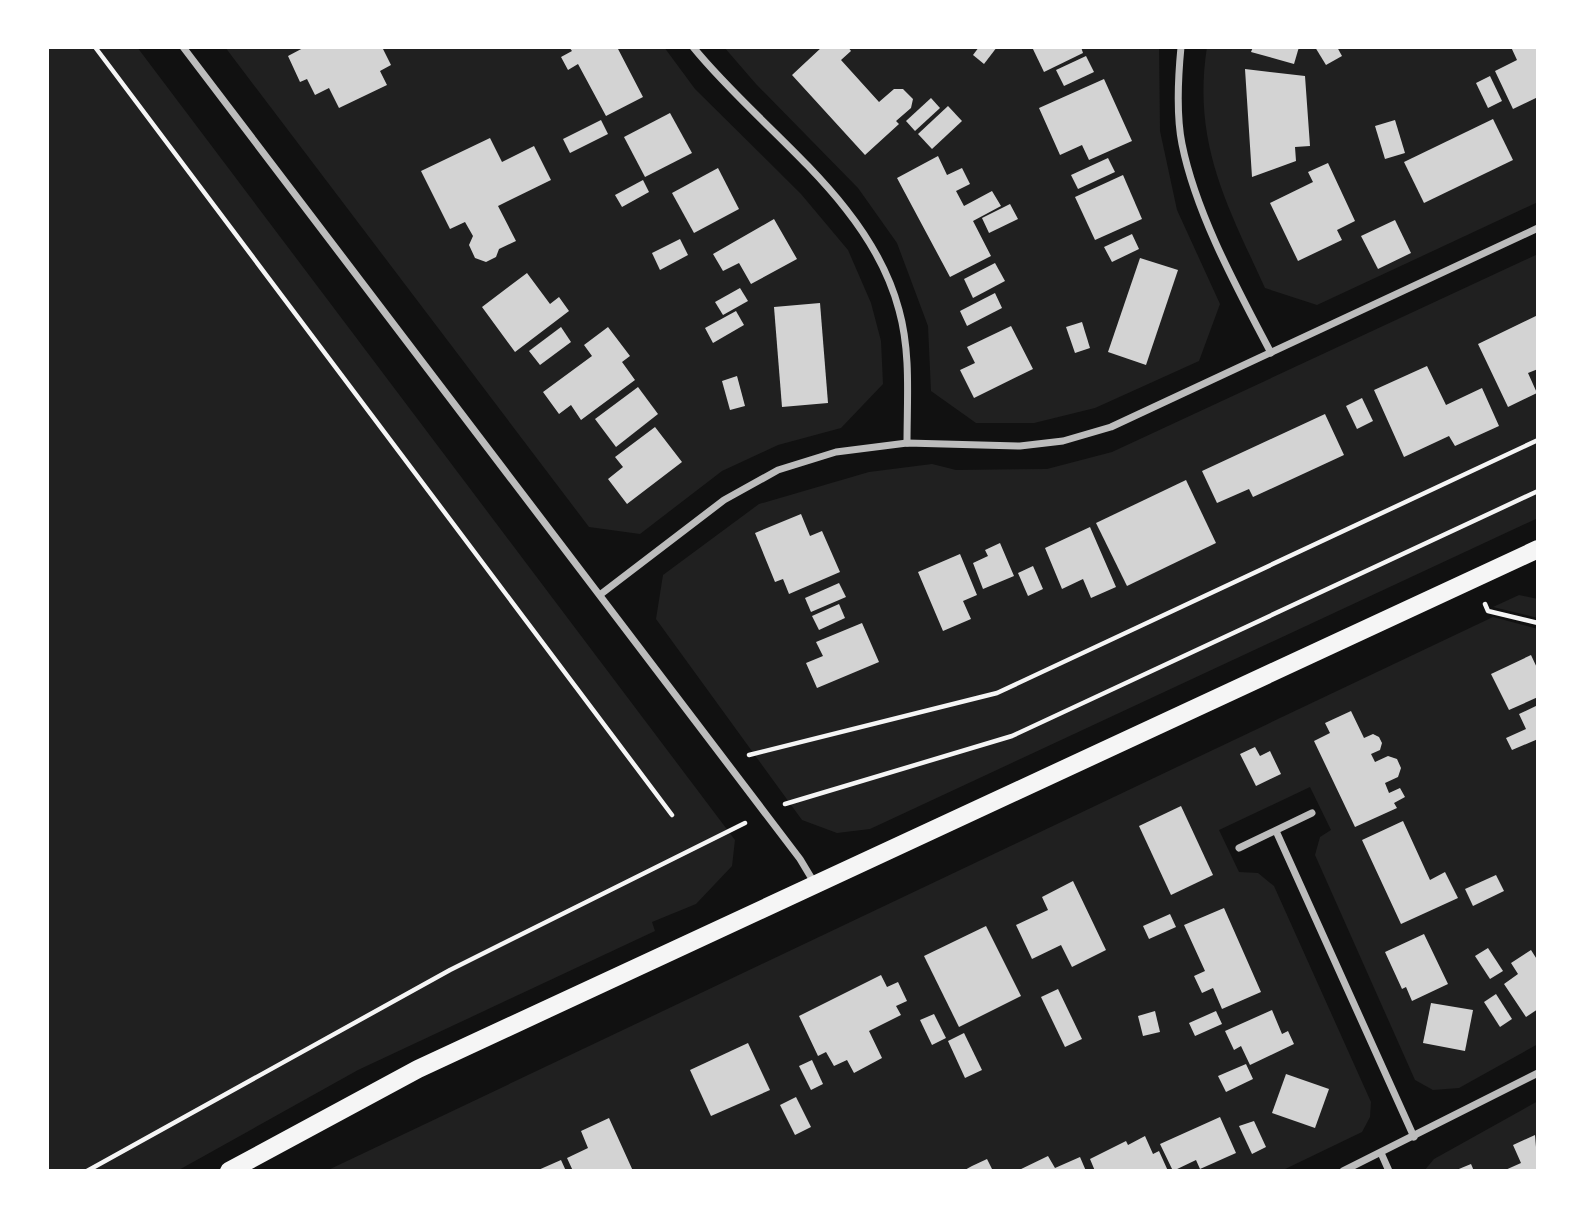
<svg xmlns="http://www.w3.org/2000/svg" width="1585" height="1218" font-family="'Nunito Sans',sans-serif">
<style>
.green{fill:#202020}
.building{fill:#d3d3d3}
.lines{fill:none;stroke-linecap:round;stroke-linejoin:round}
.path{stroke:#f5f5f5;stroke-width:4.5}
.minor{stroke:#bcbcbc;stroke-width:7}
.primary{stroke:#f5f5f5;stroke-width:18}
</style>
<rect width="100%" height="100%" fill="#111"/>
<g class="green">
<path d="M47,47H137L735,840L732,866L696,904L652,922L655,931L358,1070L177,1171H47Z"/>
<path d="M225,47H664L695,89L801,194L848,250L871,303L881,341L883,384L841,428L778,445L722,471L640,534L589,527Z"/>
<path d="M724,47H1159L1160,131L1177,210L1220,304L1199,361L1095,408L1034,423H976L931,391L928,326L897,243L858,188L756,84Z"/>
<path d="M1207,47H1538V202L1317,305L1265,288C1227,205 1192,142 1207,47Z"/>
<path d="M1538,254V518L870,829L837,833L802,820L656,619L663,575L759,504L869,472L932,464L956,470L1047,469L1112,452Z"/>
<path d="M1519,595L1538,599V618L1493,607Z"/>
<path d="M1493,617L1538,629V1044L1459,1088L1433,1090L1415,1080L1315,855L1320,837L1331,830L1310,787L1219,830L1239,872L1258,873L1274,886L1371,1102L1370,1117L1362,1132L1281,1171H326Z"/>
<path d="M1538,1101V1171H1424L1434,1159Z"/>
</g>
<g class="building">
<path d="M305,47H382L391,65L380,71L387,85L339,108L329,88L315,95L307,79L300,82L288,56Z"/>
<path d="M569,47H617L643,97L606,116L578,64L568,70L561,57L572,51Z"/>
<path d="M822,47H848L851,51L841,60L879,102L894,89H903L913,99L911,108L896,121L899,124L865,155L792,75Z"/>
<path d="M979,47H997L984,64L973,55Z"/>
<path d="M1032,47H1081L1083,53L1044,72Z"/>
<path d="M1253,47H1299L1294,64L1251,52Z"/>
<path d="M1315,47H1337L1342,56L1326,65Z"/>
<path d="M1511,47H1538V97L1513,109L1495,71L1517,60Z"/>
<path d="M1086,56L1094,72L1064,86L1056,70Z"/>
<path d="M1245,69L1305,76L1310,146L1295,147L1296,161L1252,177Z"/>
<path d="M1490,76L1502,101L1488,108L1476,83Z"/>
<path d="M1104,79L1132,141L1089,160L1082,145L1060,155L1039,108Z"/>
<path d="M931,98L940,108L915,131L906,121Z"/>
<path d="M948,106L962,121L932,149L918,134Z"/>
<path d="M670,113L692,153L645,177L624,137Z"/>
<path d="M1493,119L1513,160L1424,203L1404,162Z"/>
<path d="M601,120L608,134L570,153L563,139Z"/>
<path d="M1395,120L1405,153L1385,159L1375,126Z"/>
<path d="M490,138L502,162L534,146L551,180L498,206L516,241L499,249L496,257L486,262L475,258L469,245L473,236L465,222L450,229L421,171Z"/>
<path d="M938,156L947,175L962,168L970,184L956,191L964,206L992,191L1001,206L973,221L991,256L950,277L897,178Z"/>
<path d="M1108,158L1115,172L1078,189L1071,175Z"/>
<path d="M1328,163L1355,221L1337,230L1342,240L1298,261L1270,203L1313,182L1308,172Z"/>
<path d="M718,168L739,209L694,233L672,193Z"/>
<path d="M1123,175L1142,219L1095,240L1075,197Z"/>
<path d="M643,180L649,192L622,207L615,195Z"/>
<path d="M1010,204L1018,219L989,233L982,218Z"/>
<path d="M774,219L797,259L751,284L739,263L723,271L713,254Z"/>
<path d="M1395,220L1411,253L1378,269L1361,236Z"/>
<path d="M1132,234L1139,249L1112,262L1104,247Z"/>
<path d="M680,239L688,255L660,270L652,253Z"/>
<path d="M1140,258L1178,270L1146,365L1108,352Z"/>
<path d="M995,263L1005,281L973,298L964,279Z"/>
<path d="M527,273L550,304L559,297L569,311L515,352L482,307Z"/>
<path d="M740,288L748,301L723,315L715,302Z"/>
<path d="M995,293L1002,308L967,326L960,311Z"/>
<path d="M820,303L828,403L782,407L774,307Z"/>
<path d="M736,311L744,325L713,343L705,328Z"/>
<path d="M1538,315V369L1528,373L1537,393L1508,407L1478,344Z"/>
<path d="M1082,322L1090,348L1075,353L1066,327Z"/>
<path d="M1011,326L1033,369L974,398L960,370L975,363L967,347Z"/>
<path d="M561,327L571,342L540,365L529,351Z"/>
<path d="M608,327L630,356L622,362L635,380L581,420L571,405L559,414L543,392L592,356L584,345Z"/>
<path d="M1427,366L1446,405L1482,388L1499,426L1455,446L1449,436L1404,457L1374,390Z"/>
<path d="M737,376L745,406L730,410L722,381Z"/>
<path d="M638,387L658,414L616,447L595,419Z"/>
<path d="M1362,398L1373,421L1357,429L1346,406Z"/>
<path d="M1325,414L1344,455L1253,497L1249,489L1217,503L1202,471Z"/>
<path d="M655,427L682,462L627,504L608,479L623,467L615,457Z"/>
<path d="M1186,480L1216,543L1127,586L1096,523Z"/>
<path d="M801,514L810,536L822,531L840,572L789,594L783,579L775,582L755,533Z"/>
<path d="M1090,527L1116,587L1091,598L1083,579L1062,589L1045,548Z"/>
<path d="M1000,543L1014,576L983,589L973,563L988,556L985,550Z"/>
<path d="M960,554L977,595L963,601L971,619L943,631L918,572Z"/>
<path d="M1033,566L1043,589L1028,596L1018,573Z"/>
<path d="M839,583L846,597L811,612L805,598Z"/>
<path d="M839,604L845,618L819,630L812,616Z"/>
<path d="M862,623L879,662L817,688L806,663L823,656L816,642Z"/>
<path d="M1531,655L1538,670V697L1509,710L1491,674Z"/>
<path d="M1538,705V739L1512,750L1506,738L1526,729L1519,714Z"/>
<path d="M1351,711L1364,738L1373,734L1379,737L1382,743L1380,750L1371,754L1375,762L1388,756L1397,759L1401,768L1398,777L1385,783L1389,793L1400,788L1405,797L1394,803L1397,808L1355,827L1314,741L1330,733L1325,723Z"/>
<path d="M1255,747L1260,756L1270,751L1281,774L1256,786L1240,754Z"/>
<path d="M1181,806L1213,875L1171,895L1139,826Z"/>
<path d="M1403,821L1430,880L1445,872L1458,898L1401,924L1362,840Z"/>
<path d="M1496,875L1504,891L1473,906L1465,889Z"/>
<path d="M1073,881L1106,950L1072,967L1061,945L1032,959L1016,925L1048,910L1042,897Z"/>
<path d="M1224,908L1261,992L1222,1009L1213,988L1202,993L1194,976L1205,971L1184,925Z"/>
<path d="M1170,914L1176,927L1149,939L1143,926Z"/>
<path d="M986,926L1021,996L959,1027L924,956Z"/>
<path d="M1424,934L1448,984L1412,1001L1406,987L1402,989L1385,952Z"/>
<path d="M1488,948L1503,971L1490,979L1475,956Z"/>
<path d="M1531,950L1538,961V1009L1526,1017L1504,984L1518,974L1511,963Z"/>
<path d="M881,975L887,987L898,982L907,1001L896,1006L901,1015L869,1031L882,1058L854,1073L847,1060L834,1066L826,1052L818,1056L799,1016Z"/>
<path d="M1058,989L1082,1039L1065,1047L1041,997Z"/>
<path d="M1496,994L1512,1019L1500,1027L1484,1002Z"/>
<path d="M1431,1003L1473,1010L1465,1051L1423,1043Z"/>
<path d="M1272,1010L1282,1034L1288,1031L1294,1044L1250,1065L1241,1046L1234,1050L1225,1031Z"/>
<path d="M1155,1011L1160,1032L1143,1036L1138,1016Z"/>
<path d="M1216,1011L1222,1024L1195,1036L1189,1023Z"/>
<path d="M934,1014L946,1038L932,1045L920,1020Z"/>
<path d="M964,1033L982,1070L965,1078L948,1041Z"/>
<path d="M748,1043L770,1090L711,1116L690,1070Z"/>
<path d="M812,1060L823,1084L811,1090L799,1066Z"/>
<path d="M1246,1064L1253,1079L1226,1092L1218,1076Z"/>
<path d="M1286,1074L1329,1089L1315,1128L1272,1113Z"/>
<path d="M796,1097L811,1127L795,1135L780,1105Z"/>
<path d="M1220,1117L1236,1153L1200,1169L1196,1160L1173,1171L1160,1144Z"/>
<path d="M609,1118L633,1171H573L567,1158L588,1148L581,1131Z"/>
<path d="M1254,1121L1266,1147L1252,1154L1239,1126Z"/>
<path d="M1535,1135L1538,1171H1503L1521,1163L1513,1145Z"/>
<path d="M1145,1136L1153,1154L1159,1151L1168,1171H1095L1090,1159L1126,1141L1128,1145Z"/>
<path d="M1048,1156L1055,1168L1080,1157L1086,1171H1017Z"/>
<path d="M987,1159L993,1171H963L972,1166Z"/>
<path d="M561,1160L566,1171H536Z"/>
<path d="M1471,1164L1474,1171H1454Z"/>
</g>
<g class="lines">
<g class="path">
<path d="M95,47L672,815"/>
<path d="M1485,604L1488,611L1538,623"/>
<path d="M749,755L997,693L1538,440"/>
<path d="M785,804L1012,736L1538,491"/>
<path d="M87,1171L450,970L745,823"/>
</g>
<g class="minor">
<path d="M183,47L800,859L815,884"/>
<path d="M693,47C762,132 870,200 899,310C911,353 907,399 907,443"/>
<path d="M1181,47C1178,78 1176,114 1182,144C1196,214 1238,290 1271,353"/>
<path d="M601,594L724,500L778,470L836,452L907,443L1020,446L1063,441L1111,427L1538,228"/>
<path d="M1276,831L1414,1137"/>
<path d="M1239,848L1312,813"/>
<path d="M1381,1153L1389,1171"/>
<path d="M1343,1171L1538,1073"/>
</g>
<path class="primary" d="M229,1171L418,1069L1538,549"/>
</g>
<rect width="1585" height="1218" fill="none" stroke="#ffffff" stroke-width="98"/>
</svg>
